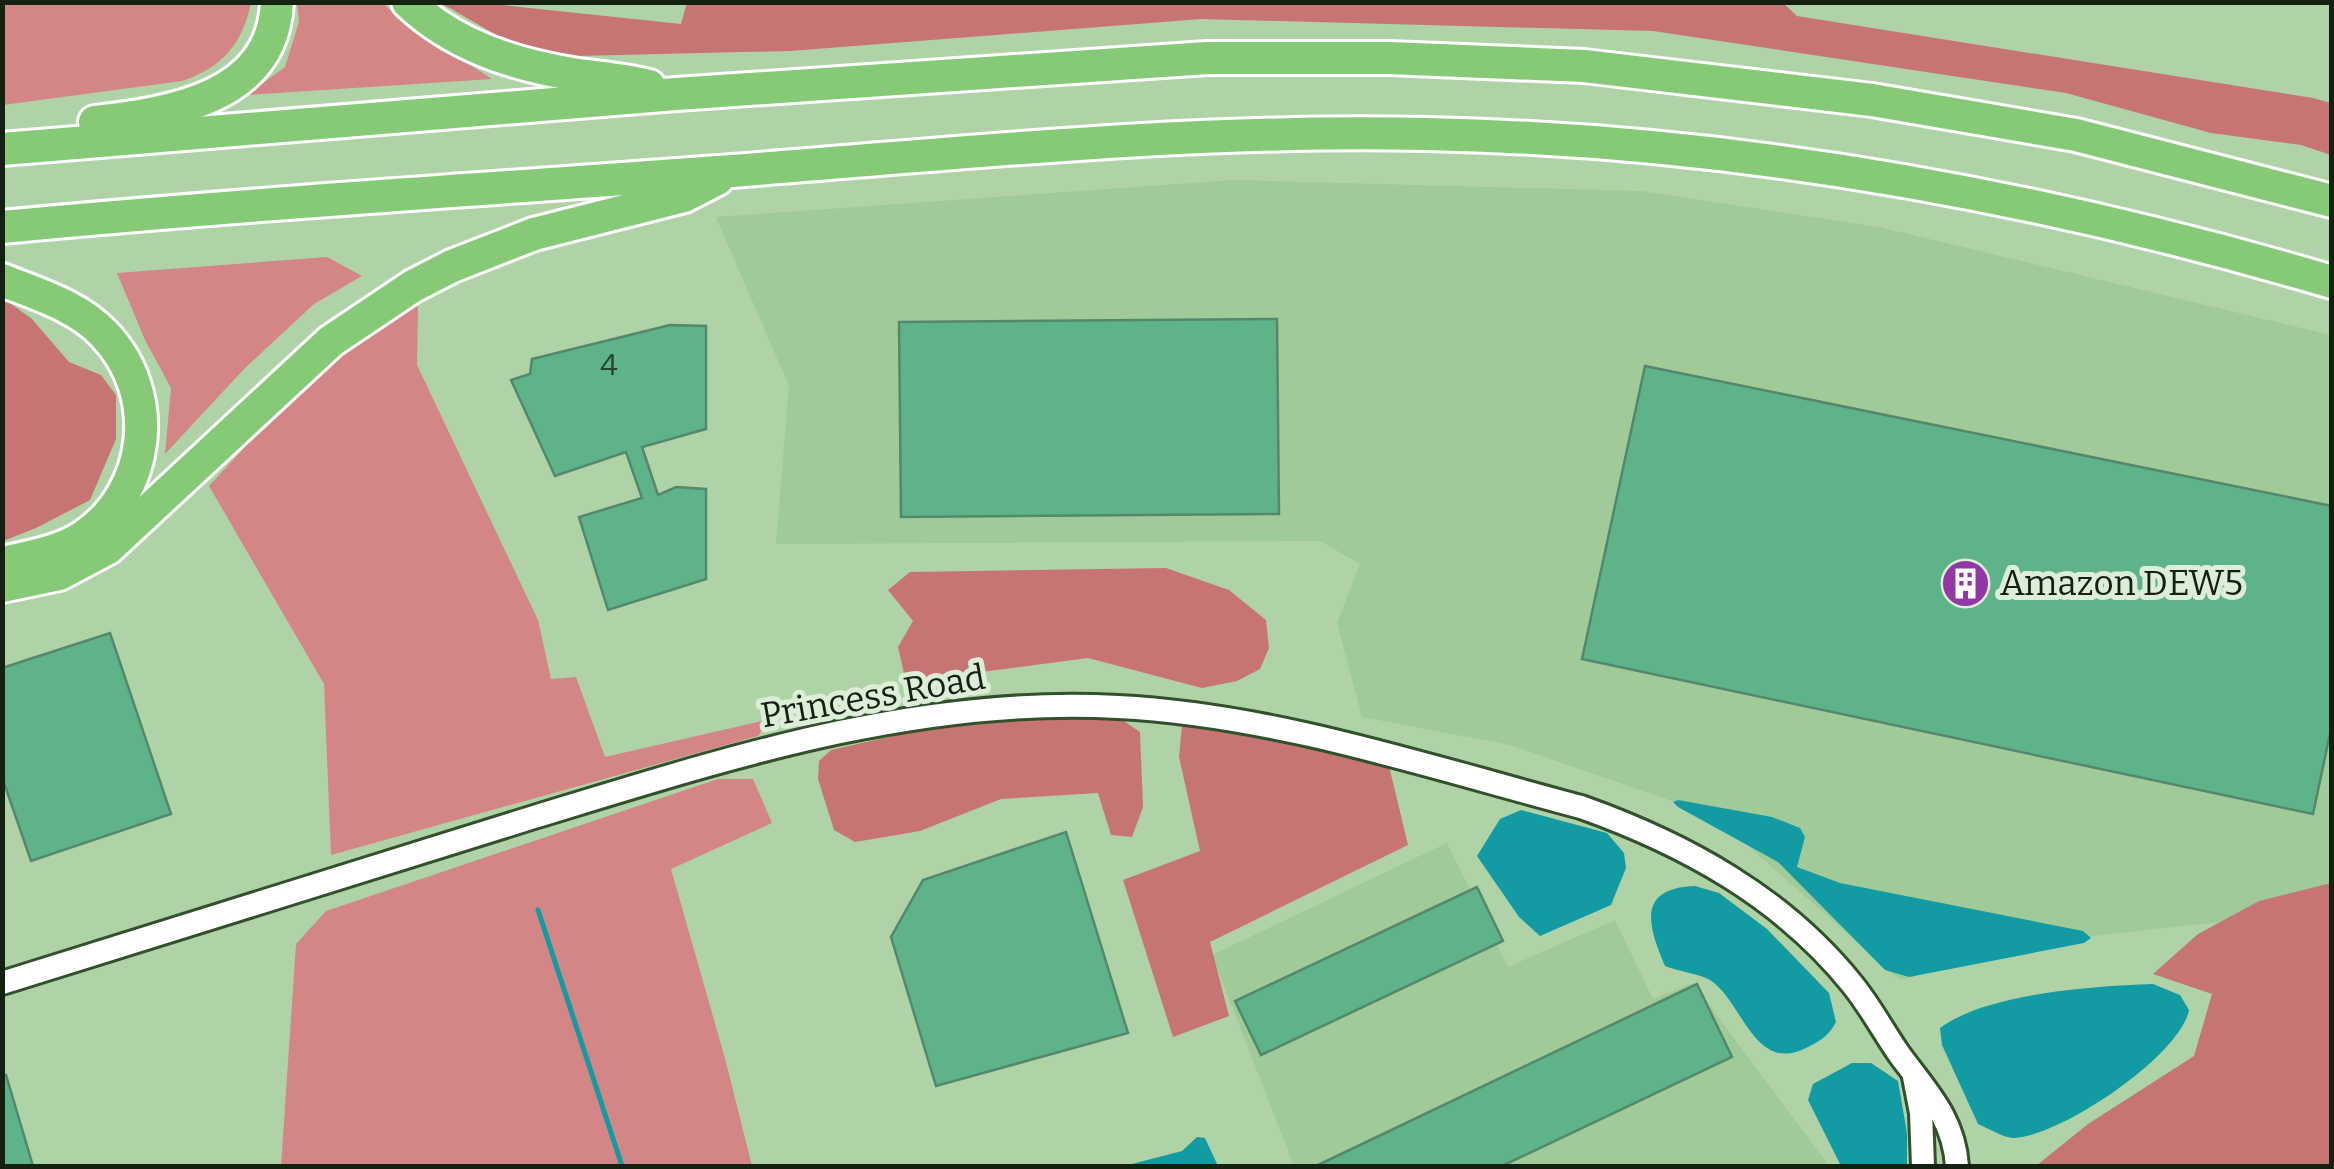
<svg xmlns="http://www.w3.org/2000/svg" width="2334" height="1169" font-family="Bitter,serif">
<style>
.built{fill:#a0ca98}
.green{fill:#d38685}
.forest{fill:#c77474}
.water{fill:#129ba2}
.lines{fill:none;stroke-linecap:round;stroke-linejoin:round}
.stream{stroke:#129ba2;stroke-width:5}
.building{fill:#5fb389;stroke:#53886c;stroke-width:2.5}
.minor-casing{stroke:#31502b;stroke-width:28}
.highway-casing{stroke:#fff;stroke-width:38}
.minor{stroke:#fff;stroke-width:22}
.highway{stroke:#86ca78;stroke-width:32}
.labels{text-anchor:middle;stroke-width:10;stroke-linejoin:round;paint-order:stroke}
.number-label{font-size:30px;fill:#27462f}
.poi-label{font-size:35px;fill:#142111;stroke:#dceed8;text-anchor:start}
.street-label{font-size:35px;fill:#142111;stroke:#dceed8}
</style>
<rect width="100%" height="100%" fill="#afd3a7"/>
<g class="built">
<path d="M1234,180L1641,191L1879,227L2331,335V883L2259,901L2221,922L2048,941L1900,980L1740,839L1689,807L1510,745L1362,717L1337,623L1360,564L1320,541L776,544L789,386L716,217Z"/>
<path d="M1447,843L1508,967L1615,920L1653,999L1693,983L1829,1166H1294L1212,955Z"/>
</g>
<g class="green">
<path d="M2,3L3,2L251,3C242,44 223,67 182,81L3,105Z"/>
<path d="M297,3H382L413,28L492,79L247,95L285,67L299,22Z"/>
<path d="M327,257L362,276L314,304L245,368L165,454L171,388L145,340L117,273Z"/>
<path d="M418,305L417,365L538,620L551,679L576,677L605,757L770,719L758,736L331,855L324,684L209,486L274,415L346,351Z"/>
<path d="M718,779H753L772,823L671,869L726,1062L752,1166H281L296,944L326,911Z"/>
</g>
<g class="forest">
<path d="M687,2L1783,3L1797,16L2313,98L2331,103V155L2301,145L2211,133L2066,93L1653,31L1201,19L790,51L535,57L441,3H483L681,24Z"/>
<path d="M3,298L32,319L69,362L101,375L116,395V439L90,500L36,528L3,541Z"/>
<path d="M1166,568L1229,590L1266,620L1269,648L1260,669L1237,681L1202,688L1088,658L974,673L922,684L905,678L898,647L913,621L888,590L910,572Z"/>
<path d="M1041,716L1121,719L1140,732L1143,807L1132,837L1111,835L1098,793L1001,799L920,831L855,842L834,830L818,779L819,761L831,750L906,733Z"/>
<path d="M1182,725L1274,738L1389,766L1408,845L1210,942L1229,1016L1173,1037L1123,880L1200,851L1179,757Z"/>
<path d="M2331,883V1166H2036L2088,1124L2194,1056L2212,994L2153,974L2198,934L2259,901Z"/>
</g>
<g class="water">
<path d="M1678,800L1772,817L1800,828L1805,837L1797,867L1840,883L2083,931L2091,938L2084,943L1909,977L1885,970L1778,862L1678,807L1673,802Z"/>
<path d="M1521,810L1607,833L1624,853L1626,868L1611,905L1540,936L1519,917L1477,856L1500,819Z"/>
<path d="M1695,886L1719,893L1767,929L1829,993L1836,1022C1829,1035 1822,1040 1808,1047C1754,1076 1743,1001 1710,980C1700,974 1677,971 1665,966C1648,926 1636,888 1695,886Z"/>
<path d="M2153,984L2180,995L2189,1010C2180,1056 2061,1136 2014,1138C2004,1138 1988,1128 1978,1124L1942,1045L1940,1028C1987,993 2095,986 2153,984Z"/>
<path d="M1852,1063H1871L1898,1081L1907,1133V1166H1841L1808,1100L1813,1084Z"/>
<path d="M1197,1137L1205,1138L1218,1166H1124L1182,1151Z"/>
</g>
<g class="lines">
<path class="stream" d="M538,910L622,1166"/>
</g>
<g class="building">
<path d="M1277,319L1279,514L901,517L899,322Z"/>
<path d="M670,325L706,326V429L642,447L658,495L676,487L706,489V579L608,610L579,517L642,498L626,452L555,476L511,380L530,374L532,359Z"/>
<path d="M1645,366L2332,506V724L2313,814L1582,659Z"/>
<path d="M110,633L171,814L31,861L2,777V668Z"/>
<path d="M1066,832L1128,1033L936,1086L891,937L923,880Z"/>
<path d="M1477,887L1503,941L1261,1055L1235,1001Z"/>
<path d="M1697,984L1732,1057L1502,1166H1316Z"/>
<path d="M2,1075H6L33,1166H2Z"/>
</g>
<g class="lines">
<defs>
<g id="minor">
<path d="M2,983C180,929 357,872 534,817C725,759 915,696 1118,707C1276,715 1429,767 1581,807C1685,844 1782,897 1852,984C1870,1006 1883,1031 1899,1054C1926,1091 1954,1118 1957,1166"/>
<path d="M1914,1077L1921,1113L1923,1166"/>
</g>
<g id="highway">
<path d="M408,2C453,45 512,64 572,74C598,78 623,79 649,86"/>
<path d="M95,122C170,113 273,99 277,2"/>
<path d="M2,149L676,94L1207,58H1389L1584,66L1872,100L2076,135L2332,201"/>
<path d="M2,227C245,204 489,189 732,171C963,153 1194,129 1426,134C1732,140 2038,195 2332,282"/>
<path d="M2,280C37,294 78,306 104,334C161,393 151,491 83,537C60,552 29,557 2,563"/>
<path d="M2,586L59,574L108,548L331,341L413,286L452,266L534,234L684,196L717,179"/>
</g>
</defs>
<use href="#minor" class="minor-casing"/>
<use href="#highway" class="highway-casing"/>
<use href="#minor" class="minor"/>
<use href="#highway" class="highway"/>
</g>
<defs>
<symbol id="building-disc" viewBox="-11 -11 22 22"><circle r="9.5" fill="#9138a4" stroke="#dceed8"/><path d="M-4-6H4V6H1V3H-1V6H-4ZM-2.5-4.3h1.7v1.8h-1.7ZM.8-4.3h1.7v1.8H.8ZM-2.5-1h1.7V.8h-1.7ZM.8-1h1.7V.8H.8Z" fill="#fff"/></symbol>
</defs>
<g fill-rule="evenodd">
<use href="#building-disc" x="1938" y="556" width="55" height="55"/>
</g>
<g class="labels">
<g class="number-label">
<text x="609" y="375">4</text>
</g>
<g class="poi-label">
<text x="2000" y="595">Amazon DEW5</text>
</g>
<g class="street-label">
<text transform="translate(873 696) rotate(-10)" y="12">Princess Road</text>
</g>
</g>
<rect width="2334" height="1169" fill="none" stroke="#142111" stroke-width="10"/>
</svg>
